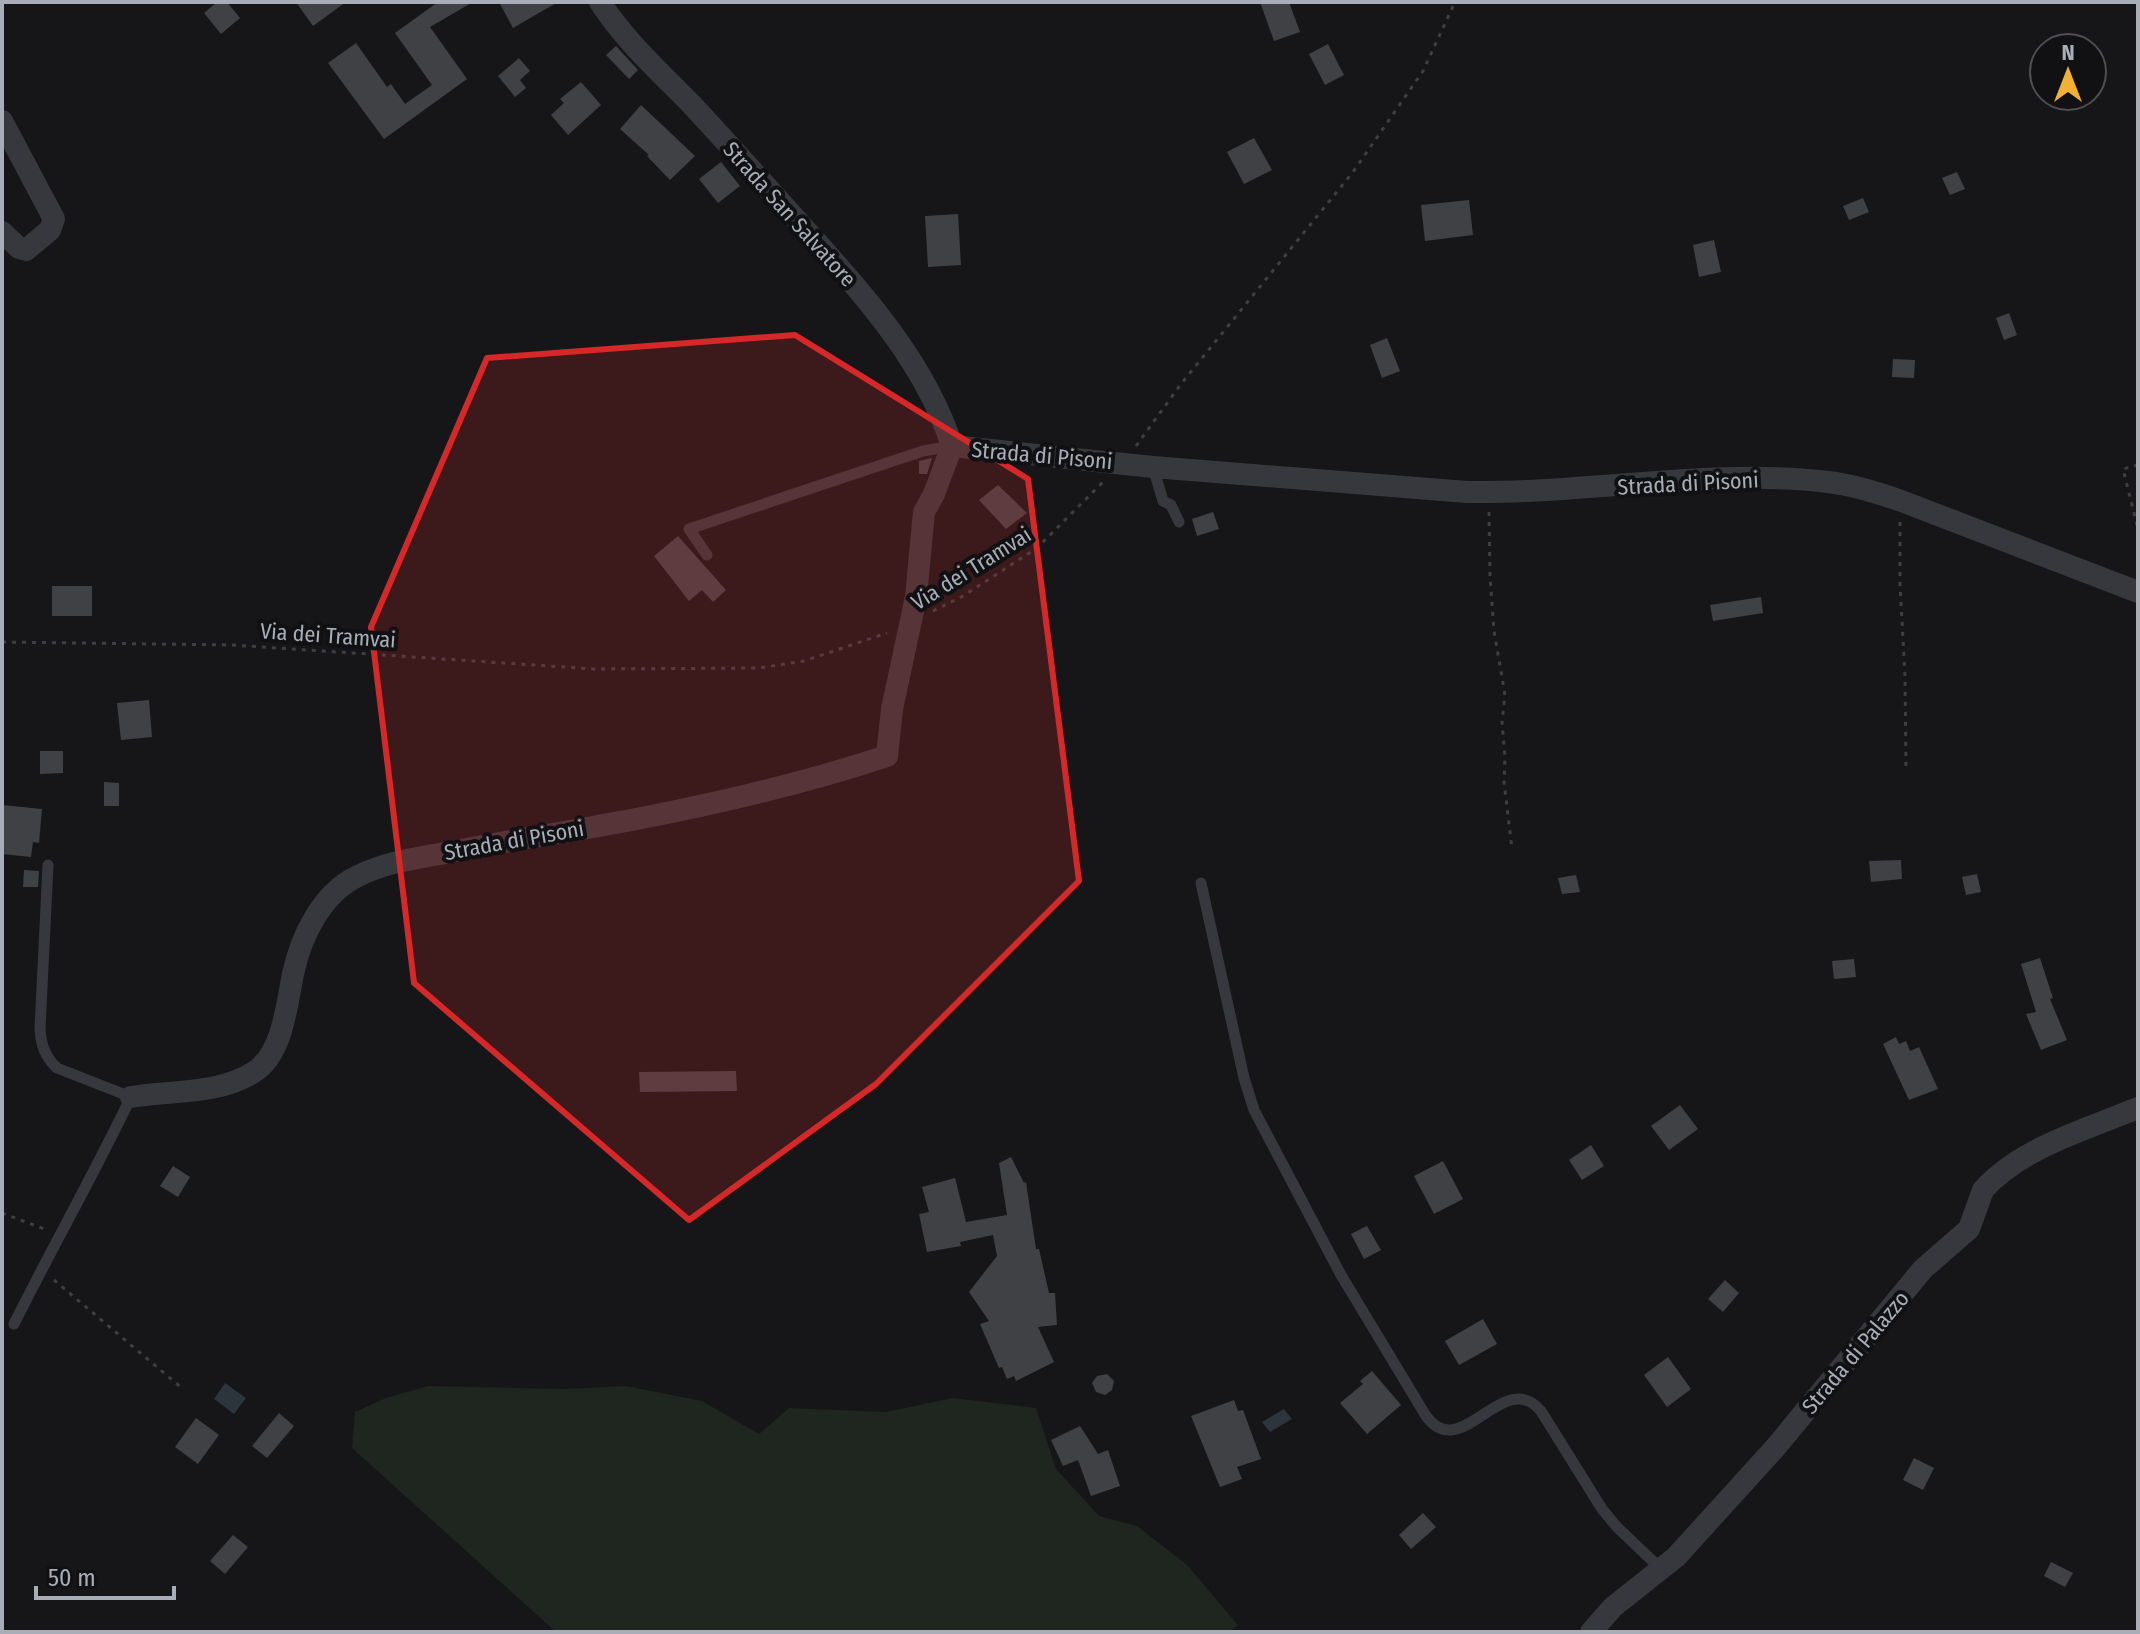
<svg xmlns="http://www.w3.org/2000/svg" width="2140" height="1634" font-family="'Fira Sans Condensed',sans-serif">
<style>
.green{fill:#1e261f}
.water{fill:#2c353c}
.building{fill:#404145}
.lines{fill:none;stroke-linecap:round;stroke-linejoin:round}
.path{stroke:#3d3f44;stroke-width:3;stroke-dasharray:4 6;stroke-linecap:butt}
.lane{stroke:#37383d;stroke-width:11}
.street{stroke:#37383d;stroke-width:22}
.marked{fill:#d62828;fill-opacity:0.2;stroke:#d62828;stroke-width:6;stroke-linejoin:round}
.labels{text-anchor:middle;stroke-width:8;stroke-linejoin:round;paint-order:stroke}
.street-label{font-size:22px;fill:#a8adb8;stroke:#111113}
</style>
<rect width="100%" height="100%" fill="#161618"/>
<path class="green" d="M428,1386L566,1389L626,1386L702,1401L759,1434L789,1408L886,1412L953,1398L1036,1408L1056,1469L1099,1516L1137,1526L1187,1565L1238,1625L1228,1632H556L352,1448L355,1412L386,1398Z"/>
<g class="water">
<path d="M225,1383L246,1398L234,1414L214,1399Z"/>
<path d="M1284,1409L1292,1419L1270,1432L1262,1422Z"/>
</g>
<g class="building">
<path d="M217,2H227L240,18L221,34L204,13Z"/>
<path d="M296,2H346L313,26Z"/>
<path d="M438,2H473L430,27L467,79L384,139L328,63L356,43L387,87L391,84L405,104L432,85L395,33Z"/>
<path d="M499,2H558L513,28Z"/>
<path d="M1260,2H1289L1300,32L1274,41Z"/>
<path d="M1328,44L1344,75L1325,85L1309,54Z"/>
<path d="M616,46L638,70L629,79L606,55Z"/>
<path d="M519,58L530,71L520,80L526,88L515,97L498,76Z"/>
<path d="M581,82L601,105L568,135L551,115L564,103L560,99Z"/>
<path d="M641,105L695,156L670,180L647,156L649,155L620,129Z"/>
<path d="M1254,138L1272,170L1244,184L1227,152Z"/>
<path d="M721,162L740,186L718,203L699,179Z"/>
<path d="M1957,172L1965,189L1950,195L1942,178Z"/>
<path d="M1863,198L1869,212L1849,220L1843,206Z"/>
<path d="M1469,200L1473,235L1425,241L1421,205Z"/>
<path d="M958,214L961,265L928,267L925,216Z"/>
<path d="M1714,240L1721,272L1699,277L1693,245Z"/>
<path d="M2009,313L2017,335L2004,340L1996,318Z"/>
<path d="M1387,338L1400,371L1382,378L1370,345Z"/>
<path d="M1893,359L1915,360L1914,378L1892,377Z"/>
<path d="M932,458L927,474H919V461Z"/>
<path d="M998,485L1027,513L1006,529L979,500Z"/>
<path d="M1213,512L1219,529L1197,536L1192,519Z"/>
<path d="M678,536L726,590L713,602L702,590L689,601L654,556Z"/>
<rect x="52" y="586" width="40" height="30"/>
<path d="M1761,597L1763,613L1713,621L1710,605Z"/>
<path d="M149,700L152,737L121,740L117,703Z"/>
<path d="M40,751H63V773L40,774Z"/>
<path d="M104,782L119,783V806H104Z"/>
<path d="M2,805L42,809L39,843L33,842L31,857L2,854Z"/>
<path d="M1901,860L1902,879L1871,882L1869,861Z"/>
<path d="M24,870L39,871L38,887H23Z"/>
<path d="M1977,874L1981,892L1966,895L1962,877Z"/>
<path d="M1576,875L1580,892L1562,894L1558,878Z"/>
<path d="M2040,958L2053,998L2050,999L2067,1040L2041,1050L2026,1014L2036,1012L2021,964Z"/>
<path d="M1854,959L1856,977L1834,979L1832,961Z"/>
<path d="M1896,1037L1899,1044L1906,1041L1910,1051L1919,1047L1938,1089L1909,1100L1883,1044Z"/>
<path d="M736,1071L737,1091L640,1092L639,1072Z"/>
<path d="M1680,1105L1698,1129L1669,1150L1651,1126Z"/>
<path d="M1591,1145L1604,1166L1582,1180L1569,1160Z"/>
<path d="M1011,1157L1024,1183L1026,1182L1036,1249H1039L1049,1293H1055L1057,1325L1038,1327L1054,1362L1016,1381L1014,1376L1007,1379L1002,1367L999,1368L980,1324L989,1321L969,1292L997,1256L993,1235L960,1242L961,1246L927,1252L919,1214L929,1212L922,1187L955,1178L966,1222L1007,1215L999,1163Z"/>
<path d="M1443,1161L1463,1199L1434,1214L1414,1176Z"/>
<path d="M173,1166L190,1177L178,1197L160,1186Z"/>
<path d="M1367,1226L1381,1250L1364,1259L1351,1234Z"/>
<path d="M1725,1280L1739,1293L1723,1312L1708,1299Z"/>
<path d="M1483,1319L1497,1344L1459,1365L1445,1341Z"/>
<path d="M1668,1357L1691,1389L1667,1407L1644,1375Z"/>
<path d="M1372,1371L1401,1405L1367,1434L1340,1403L1363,1384L1360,1381Z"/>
<path d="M1107,1374L1114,1381L1112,1390L1105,1395L1096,1392L1092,1383L1097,1376Z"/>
<path d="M1234,1400L1238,1411L1243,1410L1261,1459L1237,1467L1242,1479L1220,1487L1191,1416Z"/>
<path d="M279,1413L294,1426L267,1458L252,1446Z"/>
<path d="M196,1418L219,1435L198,1464L175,1447Z"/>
<path d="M1080,1426L1098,1454L1108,1450L1120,1486L1091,1496L1078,1460L1063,1466L1051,1440Z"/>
<path d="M1914,1458L1934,1468L1923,1490L1903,1480Z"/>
<path d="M1423,1513L1436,1527L1411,1549L1399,1535Z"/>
<path d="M233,1535L248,1547L225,1574L210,1561Z"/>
<path d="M2051,1562L2073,1573L2065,1587L2044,1576Z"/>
</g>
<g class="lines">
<g class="path">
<path d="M1136,446L1181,384L1353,172L1423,71L1455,2"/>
<path d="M2138,465L2123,469L2138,529"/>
<path d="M1489,512L1490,577L1494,631L1505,695L1502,722L1505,758L1504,782L1512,849"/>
<path d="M1900,522V584L1905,676L1906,767"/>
<path d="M933,611L963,596L1037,548L1104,481"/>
<path d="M2,642L232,645L594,669L759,668L804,661L887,633"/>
<path d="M2,1213L47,1230"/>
<path d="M54,1280L183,1389"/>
</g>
<g class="lane">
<path d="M1153,467L1163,501L1171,505L1179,522"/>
<path d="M707,555L689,529L923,451L952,446"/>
<path d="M1201,883L1244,1078L1254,1110L1341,1275L1426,1416C1462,1465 1503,1366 1541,1411L1602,1509L1617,1527L1662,1570"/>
<path d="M14,1324C52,1248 94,1174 131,1097L57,1068C45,1057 41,1045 40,1029L48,865"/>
</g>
<g class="street">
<path d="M600,2C625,41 661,73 693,106C730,146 767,187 803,227C862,293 925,361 952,446"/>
<path d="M2,121L54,219L50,230L26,250L19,248L2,232"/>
<path d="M952,446L1153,467L1467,492C1585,494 1712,468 1828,482C1854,485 1879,493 1904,502L2138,592"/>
<path d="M131,1097C172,1090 218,1095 254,1072C283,1054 287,1003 293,974C301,936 322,893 358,876C388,861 419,858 451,852C481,846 510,841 540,836C657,817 775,793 887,756L892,709L916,597L924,512L934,494L952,446"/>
<path d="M1591,1632L1613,1607L1676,1557L1775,1448L1923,1269L1969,1229L1983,1190C2020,1148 2087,1129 2138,1108"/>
</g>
</g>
<path class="marked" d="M795,335L1028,479L1079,881L876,1084L689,1220L414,983L371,627L487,358Z"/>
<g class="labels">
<g class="street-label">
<text transform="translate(790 214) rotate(48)" y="8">Strada San Salvatore</text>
<text transform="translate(1042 455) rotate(5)" y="8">Strada di Pisoni</text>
<text transform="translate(1688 483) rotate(-3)" y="8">Strada di Pisoni</text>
<text transform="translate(971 568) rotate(-32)" y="8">Via dei Tramvai</text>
<text transform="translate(328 635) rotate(4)" y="8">Via dei Tramvai</text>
<text transform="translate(514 840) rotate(-10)" y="8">Strada di Pisoni</text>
<text transform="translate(1855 1352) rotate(-50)" y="8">Strada di Palazzo</text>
</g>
</g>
<rect width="2140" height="1634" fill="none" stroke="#a8adb8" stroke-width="8"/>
<g transform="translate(2068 72)"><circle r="38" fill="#111113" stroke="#4d4f55" stroke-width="2"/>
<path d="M0-6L14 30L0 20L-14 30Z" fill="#f2b134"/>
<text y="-12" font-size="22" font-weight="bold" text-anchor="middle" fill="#a8adb8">N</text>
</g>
<path d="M36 1586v12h138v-12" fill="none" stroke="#a8adb8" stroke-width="4"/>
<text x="48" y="1586" font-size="24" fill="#a8adb8" stroke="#111113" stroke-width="6" paint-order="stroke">50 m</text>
</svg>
